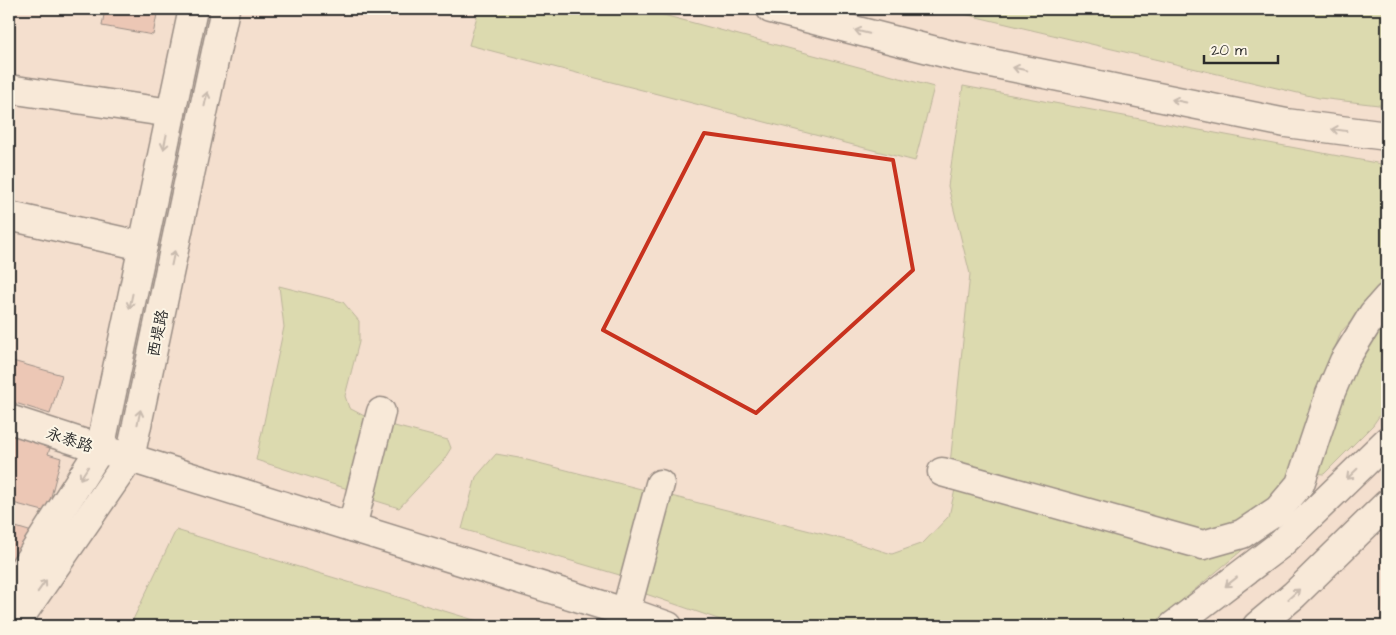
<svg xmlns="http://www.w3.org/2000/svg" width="1396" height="635" font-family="'Architects Daughter','LXGW WenKai TC',sans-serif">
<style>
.green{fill:#bfd489;stroke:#75805a}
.building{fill:#e2ab98;stroke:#2b2b2b}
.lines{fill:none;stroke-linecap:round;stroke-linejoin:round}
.minor-casing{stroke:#2b2b2b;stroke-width:31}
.major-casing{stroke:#2b2b2b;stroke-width:31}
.highway-casing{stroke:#2b2b2b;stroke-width:31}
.minor{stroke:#fcf5e5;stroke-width:28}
.major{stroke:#fcf5e5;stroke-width:28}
.highway{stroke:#fcf5e5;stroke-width:28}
.oneway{stroke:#949088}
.marked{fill:none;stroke:#c8321e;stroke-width:4;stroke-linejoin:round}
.labels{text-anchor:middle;stroke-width:4;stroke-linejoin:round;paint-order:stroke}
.street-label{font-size:16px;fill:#2b2b2b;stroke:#fcf5e5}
</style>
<rect width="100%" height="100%" fill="#f4dfce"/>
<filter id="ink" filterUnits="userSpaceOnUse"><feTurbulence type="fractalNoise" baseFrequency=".02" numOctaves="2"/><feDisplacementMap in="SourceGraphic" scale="10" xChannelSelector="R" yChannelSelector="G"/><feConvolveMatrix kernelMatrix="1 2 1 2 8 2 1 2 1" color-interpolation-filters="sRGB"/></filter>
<g filter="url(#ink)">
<g class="green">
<path d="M479,9H641L934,87L915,161L469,45Z"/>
<path d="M943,9H1387V106L1319,98Z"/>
<path d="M963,86L1387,165V283L1341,332L1307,422L1285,486L1262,511L1202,532L950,464L970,274L948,186Z"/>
<path d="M279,286L343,302L359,321V342L345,396L349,408L372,420L351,490L256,460L284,327Z"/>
<path d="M1387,311V405L1373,425L1324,474L1310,473L1351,365Z"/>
<path d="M383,423L448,440L451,448L443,461L399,508L367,498Z"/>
<path d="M496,454L519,458L649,491L623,576L462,529L476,477Z"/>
<path d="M956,485L1246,547L1151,626H738L643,593L667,495L850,541L892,554L923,543L949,516Z"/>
<path d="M176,530L494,626H130Z"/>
</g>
<g class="building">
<path d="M105,9H158L153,35L102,26Z"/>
<path d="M9,360L62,375L50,414L9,401Z"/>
<path d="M9,433L51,445L48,454L61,458L47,512L9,502Z"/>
<path d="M9,525L39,534L9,568Z"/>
</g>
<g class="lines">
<defs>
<g id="minor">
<path d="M9,89L171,113"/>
<path d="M9,216L143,246"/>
<path d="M9,419L117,454"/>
<path d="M942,472L1203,545L1242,534L1278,510L1300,484L1330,394L1344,361L1373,314L1387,298"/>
<path d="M352,527L381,412"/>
<path d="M9,591L100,449L193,9"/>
<path d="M626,611L660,484"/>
<path d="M14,626L130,458L225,9"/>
</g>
<path id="major" d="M130,458L615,609L626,611L668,626"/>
<g id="highway">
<path d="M771,9L956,56L1286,123L1387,136"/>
<path d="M1173,626L1281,544L1387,441"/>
<path d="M1257,626L1294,595L1387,504"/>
</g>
</defs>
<use href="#minor" class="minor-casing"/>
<use href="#major" class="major-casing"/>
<use href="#highway" class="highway-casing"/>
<use href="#minor" class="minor"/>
<use href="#major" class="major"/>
<use href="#highway" class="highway"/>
</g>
<defs><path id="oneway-shaft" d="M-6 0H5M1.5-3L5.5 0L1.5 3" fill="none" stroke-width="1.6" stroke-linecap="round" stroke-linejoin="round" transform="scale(1.25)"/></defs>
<g class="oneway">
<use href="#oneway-shaft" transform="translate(862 32) rotate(-166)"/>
<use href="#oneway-shaft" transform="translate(1020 69) rotate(-168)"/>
<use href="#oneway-shaft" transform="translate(206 99) rotate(-78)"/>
<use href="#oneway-shaft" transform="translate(1179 101) rotate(-168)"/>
<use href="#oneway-shaft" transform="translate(1339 130) rotate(-172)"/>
<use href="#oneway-shaft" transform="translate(165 142) rotate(102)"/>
<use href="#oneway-shaft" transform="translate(173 258) rotate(-78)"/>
<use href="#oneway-shaft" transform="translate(131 301) rotate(102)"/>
<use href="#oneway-shaft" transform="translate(139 417) rotate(-78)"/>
<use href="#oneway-shaft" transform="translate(84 473) rotate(123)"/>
<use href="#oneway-shaft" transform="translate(1352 474) rotate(136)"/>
<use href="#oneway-shaft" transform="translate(1231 582) rotate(142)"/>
<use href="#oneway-shaft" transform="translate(42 586) rotate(-55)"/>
<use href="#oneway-shaft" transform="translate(1294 594) rotate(-42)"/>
</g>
</g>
<path d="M0 0H1396V635H0ZM704,133L893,160L913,270L756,413L603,330Z" fill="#f4dfce" fill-opacity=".55" fill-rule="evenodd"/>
<path class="marked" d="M704,133L893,160L913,270L756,413L603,330Z"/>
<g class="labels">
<g class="street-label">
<text transform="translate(157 333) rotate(-78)" y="6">西堤路</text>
<text transform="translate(70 439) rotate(18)" y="6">永泰路</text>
</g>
</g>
<rect width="1396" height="635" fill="none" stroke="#fcf5e5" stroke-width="30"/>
<rect x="15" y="15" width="1366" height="605" fill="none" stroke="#2b2b2b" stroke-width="2" filter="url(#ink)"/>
<path d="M1204 55v8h74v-8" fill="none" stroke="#2b2b2b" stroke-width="2.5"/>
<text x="1211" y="55" font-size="15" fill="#2b2b2b" stroke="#fcf5e5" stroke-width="4" paint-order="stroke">20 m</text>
</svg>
